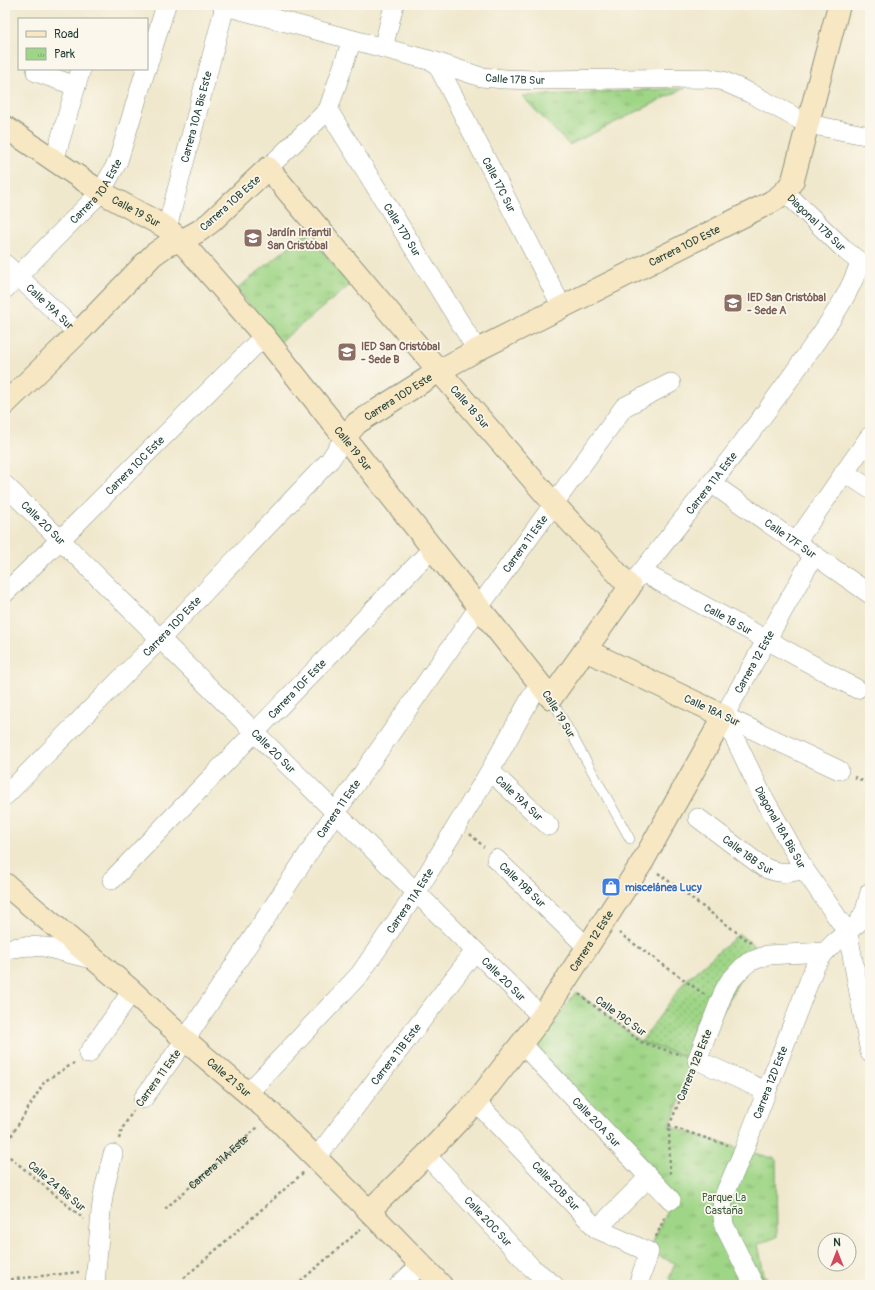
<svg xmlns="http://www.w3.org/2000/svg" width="875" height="1290" font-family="Pangolin,sans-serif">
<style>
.grass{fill:url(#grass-dots);stroke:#5f895d}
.park{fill:url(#park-tufts);stroke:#5f895d}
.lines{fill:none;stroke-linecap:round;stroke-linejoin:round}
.lane-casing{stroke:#889280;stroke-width:10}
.street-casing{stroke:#889280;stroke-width:20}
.secondary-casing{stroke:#889280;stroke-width:24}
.path{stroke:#889280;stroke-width:2.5;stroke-dasharray:3 3;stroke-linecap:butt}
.lane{stroke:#fff;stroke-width:9}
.street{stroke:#fff;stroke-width:19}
.secondary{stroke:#f8e7c3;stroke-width:22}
.labels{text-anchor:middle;stroke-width:3.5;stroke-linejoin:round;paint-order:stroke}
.street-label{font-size:11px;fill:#1f3d34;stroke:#fbf7ec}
.education-label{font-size:11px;font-weight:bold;fill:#785e54;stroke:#fbf7ec;text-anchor:start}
.shop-label{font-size:11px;font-weight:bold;fill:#366cbe;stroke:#fbf7ec;text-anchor:start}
.park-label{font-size:11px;fill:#395b44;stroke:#fbf7ec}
</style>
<defs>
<pattern id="grass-dots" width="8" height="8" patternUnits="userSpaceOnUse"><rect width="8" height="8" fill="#9fd586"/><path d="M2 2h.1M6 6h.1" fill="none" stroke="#81ae6e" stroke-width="1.8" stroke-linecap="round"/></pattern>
<pattern id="park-tufts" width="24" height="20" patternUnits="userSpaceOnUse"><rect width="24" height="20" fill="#9fd586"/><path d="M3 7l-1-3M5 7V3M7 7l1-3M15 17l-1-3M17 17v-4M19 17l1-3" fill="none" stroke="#81ae6e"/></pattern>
</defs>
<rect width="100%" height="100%" fill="#fbf7ec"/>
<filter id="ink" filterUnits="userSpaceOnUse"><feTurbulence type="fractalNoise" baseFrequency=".025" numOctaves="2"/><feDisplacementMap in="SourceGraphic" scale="8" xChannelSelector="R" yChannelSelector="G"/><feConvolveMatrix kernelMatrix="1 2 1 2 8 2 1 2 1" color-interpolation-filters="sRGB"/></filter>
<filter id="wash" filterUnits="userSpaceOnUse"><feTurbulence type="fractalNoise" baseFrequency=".012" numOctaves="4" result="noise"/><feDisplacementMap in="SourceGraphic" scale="16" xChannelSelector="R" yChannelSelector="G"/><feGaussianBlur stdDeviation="0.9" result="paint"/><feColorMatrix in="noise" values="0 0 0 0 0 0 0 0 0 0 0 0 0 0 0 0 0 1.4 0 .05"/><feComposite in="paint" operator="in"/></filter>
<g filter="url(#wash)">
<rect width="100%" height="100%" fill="#f0e8cd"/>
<path class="grass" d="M739,934L767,955L749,962L697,1060L641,1042L685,981Z"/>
<g class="park">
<path d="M685,88L569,145L522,96Z"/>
<path d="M307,232L350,285L280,342L237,289Z"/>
<path d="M576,992L641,1042L697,1060L669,1126L744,1150L776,1159L777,1237L758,1244L764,1274L772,1285H685L669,1279L675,1263L649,1252L671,1200L536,1047Z"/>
</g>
</g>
<g filter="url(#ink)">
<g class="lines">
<defs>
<path id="lane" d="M551,698L630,839"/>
<g id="street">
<path id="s2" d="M222,5L436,62L481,77L505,79L537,80L707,78L723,81L750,93L808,124L870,136"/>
<path d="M383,48L394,5"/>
<path id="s3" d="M436,62L562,307"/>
<path d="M147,67L166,5"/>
<path d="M36,72L76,86"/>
<path id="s4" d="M328,110L477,350"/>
<path d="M54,161L81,69"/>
<path d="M268,168L328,110L352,40"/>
<path id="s5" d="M785,192L846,251L860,262L870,265"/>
<path id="s6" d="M167,228L225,6"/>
<path id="s7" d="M5,264L78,333"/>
<path id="s8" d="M5,289L101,192L118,161L146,69"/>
<path d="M844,472L870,489"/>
<path id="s9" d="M711,483L870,594"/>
<path id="s10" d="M5,485L542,1017"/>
<path d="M796,542L870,436"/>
<path id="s11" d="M642,572L857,689"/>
<path id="s12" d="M630,587C688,512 749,438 803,360C824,329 849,298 860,262"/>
<path id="s13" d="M5,593L60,540L264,336"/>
<path id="s14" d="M724,716L761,793L804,869L848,933L870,1053"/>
<path id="s15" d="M724,716L814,555"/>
<path d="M724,716L839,770"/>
<path id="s16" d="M490,771L549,826"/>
<path id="s17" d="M5,796L160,639L330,460L345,437"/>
<path id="s18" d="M698,818L763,867C779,874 788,874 804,869"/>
<path id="s19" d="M496,859L587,947"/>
<path id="s20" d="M112,880L432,549"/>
<path d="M5,949L28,946L45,947L95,960"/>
<path id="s21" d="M522,1044L671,1200"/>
<path d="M88,1054L132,991"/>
<path d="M766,1091L697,1060L724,991L729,982L742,968L749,962L767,955L825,952"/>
<path id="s22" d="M248,1093L360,974L416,893L490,771L539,683"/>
<path id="s23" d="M143,1099L185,1040L335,813L479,607L624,407L671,383"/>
<path id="s24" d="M476,1102L597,1229L649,1252L638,1285"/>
<path id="s25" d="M426,1155L532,1268L554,1285"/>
<path id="s26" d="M316,1158L475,951"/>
<path d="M597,1229L649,1177"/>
<path d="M95,1285L101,1211L104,1190L113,1154"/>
<path d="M399,1285L421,1265"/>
<path id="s27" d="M754,1285L724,1225L722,1208L723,1200L726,1191L744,1150L815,966L825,952L835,942L858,923L865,911L870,892"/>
</g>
<g id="secondary">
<path id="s28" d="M5,127L101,192L167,228L181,241L264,336L551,698L630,587L554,504L439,371L268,168L211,222L199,231L181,241L167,245L153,255L78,333L5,404"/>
<path id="s29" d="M345,437L357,423L439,371L477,350L771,202C781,196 788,190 793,180L839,5"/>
<path id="s30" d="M5,884L132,991L185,1040L272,1114L369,1211L441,1285"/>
<path id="s31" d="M369,1211L426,1155L476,1102L542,1017L643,861L724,716L585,650"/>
</g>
</defs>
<use href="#lane" class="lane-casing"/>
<use href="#street" class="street-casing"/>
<use href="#secondary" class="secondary-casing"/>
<g class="path">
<path d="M854,777L870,784"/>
<path d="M470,834L484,847"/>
<path d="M658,873L751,943"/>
<path d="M619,933L705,995"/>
<path d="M579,994L641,1042L681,1055"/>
<path d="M669,1126L727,1145"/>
<path d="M119,1139L122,1129L133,1111"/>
<path d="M5,1146L45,1081L74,1063"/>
<path d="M5,1153L84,1219"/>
<path d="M670,1174L669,1126L690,1076"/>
<path id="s1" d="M165,1209L258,1127"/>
<path d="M656,1237L665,1216"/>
<path d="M184,1278L304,1172"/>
<path d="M5,1280L79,1272"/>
<path d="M296,1285L361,1229"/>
</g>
<use href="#lane" class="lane"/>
<use href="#street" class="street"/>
<use href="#secondary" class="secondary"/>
</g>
</g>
<defs>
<symbol id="school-square" viewBox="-11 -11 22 22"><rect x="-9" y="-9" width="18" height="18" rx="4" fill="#8d6e63" stroke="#fbf7ec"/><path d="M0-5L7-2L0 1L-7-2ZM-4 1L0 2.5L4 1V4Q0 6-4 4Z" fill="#fff"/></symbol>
<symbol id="shop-square" viewBox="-11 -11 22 22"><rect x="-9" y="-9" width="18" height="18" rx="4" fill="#3f7fe0" stroke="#fbf7ec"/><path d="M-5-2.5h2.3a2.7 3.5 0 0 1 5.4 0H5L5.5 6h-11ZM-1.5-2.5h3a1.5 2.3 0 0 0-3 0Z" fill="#fff"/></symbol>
</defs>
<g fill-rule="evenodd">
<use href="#school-square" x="242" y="227" width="22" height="22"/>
<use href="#school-square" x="722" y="292" width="22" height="22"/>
<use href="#school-square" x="336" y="341" width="22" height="22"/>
<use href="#shop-square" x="600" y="876" width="22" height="22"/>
</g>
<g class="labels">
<g class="street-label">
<text dy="4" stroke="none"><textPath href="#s2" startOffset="303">Calle 17B Sur</textPath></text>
<text dy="4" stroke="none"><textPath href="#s6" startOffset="115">Carrera 10A Bis Este</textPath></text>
<text dy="4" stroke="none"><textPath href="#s3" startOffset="138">Calle 17C Sur</textPath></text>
<text dy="4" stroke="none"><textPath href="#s8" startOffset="134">Carrera 10A Este</textPath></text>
<text transform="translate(230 203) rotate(-42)" y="4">Carrera 10B Este</text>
<text dy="4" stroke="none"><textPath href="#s28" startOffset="156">Calle 19 Sur</textPath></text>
<text dy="4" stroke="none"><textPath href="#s5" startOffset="44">Diagonal 17B Sur</textPath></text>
<text dy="4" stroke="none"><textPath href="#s4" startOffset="141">Calle 17D Sur</textPath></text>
<text dy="4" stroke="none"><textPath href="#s29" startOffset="391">Carrera 10D Este</textPath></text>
<text dy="4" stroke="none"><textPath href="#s7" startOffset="62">Calle 19A Sur</textPath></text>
<text dy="4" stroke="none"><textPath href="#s29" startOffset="67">Carrera 10D Este</textPath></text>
<text transform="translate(470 407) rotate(49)" y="4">Calle 18 Sur</text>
<text dy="4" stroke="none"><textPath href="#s28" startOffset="480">Calle 19 Sur</textPath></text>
<text dy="4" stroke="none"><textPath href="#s13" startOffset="182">Carrera 10C Este</textPath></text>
<text dy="4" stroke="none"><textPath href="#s12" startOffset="132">Carrera 11A Este</textPath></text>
<text dy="4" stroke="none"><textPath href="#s10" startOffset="54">Calle 20 Sur</textPath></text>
<text dy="4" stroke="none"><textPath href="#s9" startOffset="97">Calle 17F Sur</textPath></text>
<text dy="4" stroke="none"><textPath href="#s23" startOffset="674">Carrera 11 Este</textPath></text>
<text dy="4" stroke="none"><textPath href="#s11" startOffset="98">Calle 18 Sur</textPath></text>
<text dy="4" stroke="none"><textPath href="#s17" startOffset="238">Carrera 10D Este</textPath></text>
<text dy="4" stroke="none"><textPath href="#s15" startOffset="62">Carrera 12 Este</textPath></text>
<text dy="4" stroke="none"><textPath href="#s20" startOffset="266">Carrera 10F Este</textPath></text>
<text transform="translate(712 710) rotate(25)" y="4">Calle 18A Sur</text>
<text transform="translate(559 714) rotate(59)" y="4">Calle 19 Sur</text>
<text dy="4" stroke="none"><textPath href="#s10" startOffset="378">Calle 20 Sur</textPath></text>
<text dy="4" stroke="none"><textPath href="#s16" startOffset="40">Calle 19A Sur</textPath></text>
<text dy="4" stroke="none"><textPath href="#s23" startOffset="350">Carrera 11 Este</textPath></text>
<text dy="4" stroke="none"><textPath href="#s14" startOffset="125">Diagonal 18A Bis Sur</textPath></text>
<text dy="4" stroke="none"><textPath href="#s18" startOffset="62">Calle 18B Sur</textPath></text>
<text dy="4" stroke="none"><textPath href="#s19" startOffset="37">Calle 19B Sur</textPath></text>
<text dy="4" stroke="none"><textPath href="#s22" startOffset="252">Carrera 11A Este</textPath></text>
<text dy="4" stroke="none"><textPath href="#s31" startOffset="351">Carrera 12 Este</textPath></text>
<text dy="4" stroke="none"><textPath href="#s10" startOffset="702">Calle 20 Sur</textPath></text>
<text transform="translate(621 1016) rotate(36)" y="4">Calle 19C Sur</text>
<text dy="4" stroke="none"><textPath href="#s26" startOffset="131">Carrera 11B Este</textPath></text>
<text transform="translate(694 1065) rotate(-68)" y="4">Carrera 12B Este</text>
<text transform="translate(158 1078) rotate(-54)" y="4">Carrera 11 Este</text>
<text dy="4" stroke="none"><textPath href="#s30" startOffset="296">Calle 21 Sur</textPath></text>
<text dy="4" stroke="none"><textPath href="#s27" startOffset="219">Carrera 12D Este</textPath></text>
<text dy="4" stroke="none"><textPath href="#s21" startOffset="108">Calle 20A Sur</textPath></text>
<text dy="4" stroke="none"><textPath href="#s1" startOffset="71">Carrera 11A Este</textPath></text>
<text transform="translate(57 1186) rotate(40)" y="4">Calle 24 Bis Sur</text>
<text dy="4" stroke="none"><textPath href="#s24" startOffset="116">Calle 20B Sur</textPath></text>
<text dy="4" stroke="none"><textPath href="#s25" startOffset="91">Calle 20C Sur</textPath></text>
</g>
<g class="education-label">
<text x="267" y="236">Jardín Infantil<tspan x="267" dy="13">San Cristóbal</tspan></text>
<text x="747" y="301">IED San Cristóbal<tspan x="747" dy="13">- Sede A</tspan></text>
<text x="361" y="350">IED San Cristóbal<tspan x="361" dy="13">- Sede B</tspan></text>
</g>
<g class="shop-label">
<text x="625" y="891">miscelánea Lucy</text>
</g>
<g class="park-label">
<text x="724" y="1201">Parque La<tspan x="724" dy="13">Castaña</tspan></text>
</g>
</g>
<rect width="875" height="1290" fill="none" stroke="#fbf7ec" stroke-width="20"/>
<rect x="18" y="18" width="130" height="52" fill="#fbf7ec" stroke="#a3ada2"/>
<rect x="26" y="31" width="20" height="6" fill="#f8e7c3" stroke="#a3ada2"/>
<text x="54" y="38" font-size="12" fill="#1f3d34">Road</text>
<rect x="26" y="48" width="20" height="12" fill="url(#park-tufts)" stroke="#a3ada2"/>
<text x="54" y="58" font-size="12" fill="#1f3d34">Park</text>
<g transform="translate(837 1252)"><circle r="19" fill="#fbf7ec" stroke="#a3ada2"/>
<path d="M0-3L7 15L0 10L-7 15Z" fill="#d1495b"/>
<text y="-6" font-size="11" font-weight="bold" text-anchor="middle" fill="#1f3d34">N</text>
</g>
</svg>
